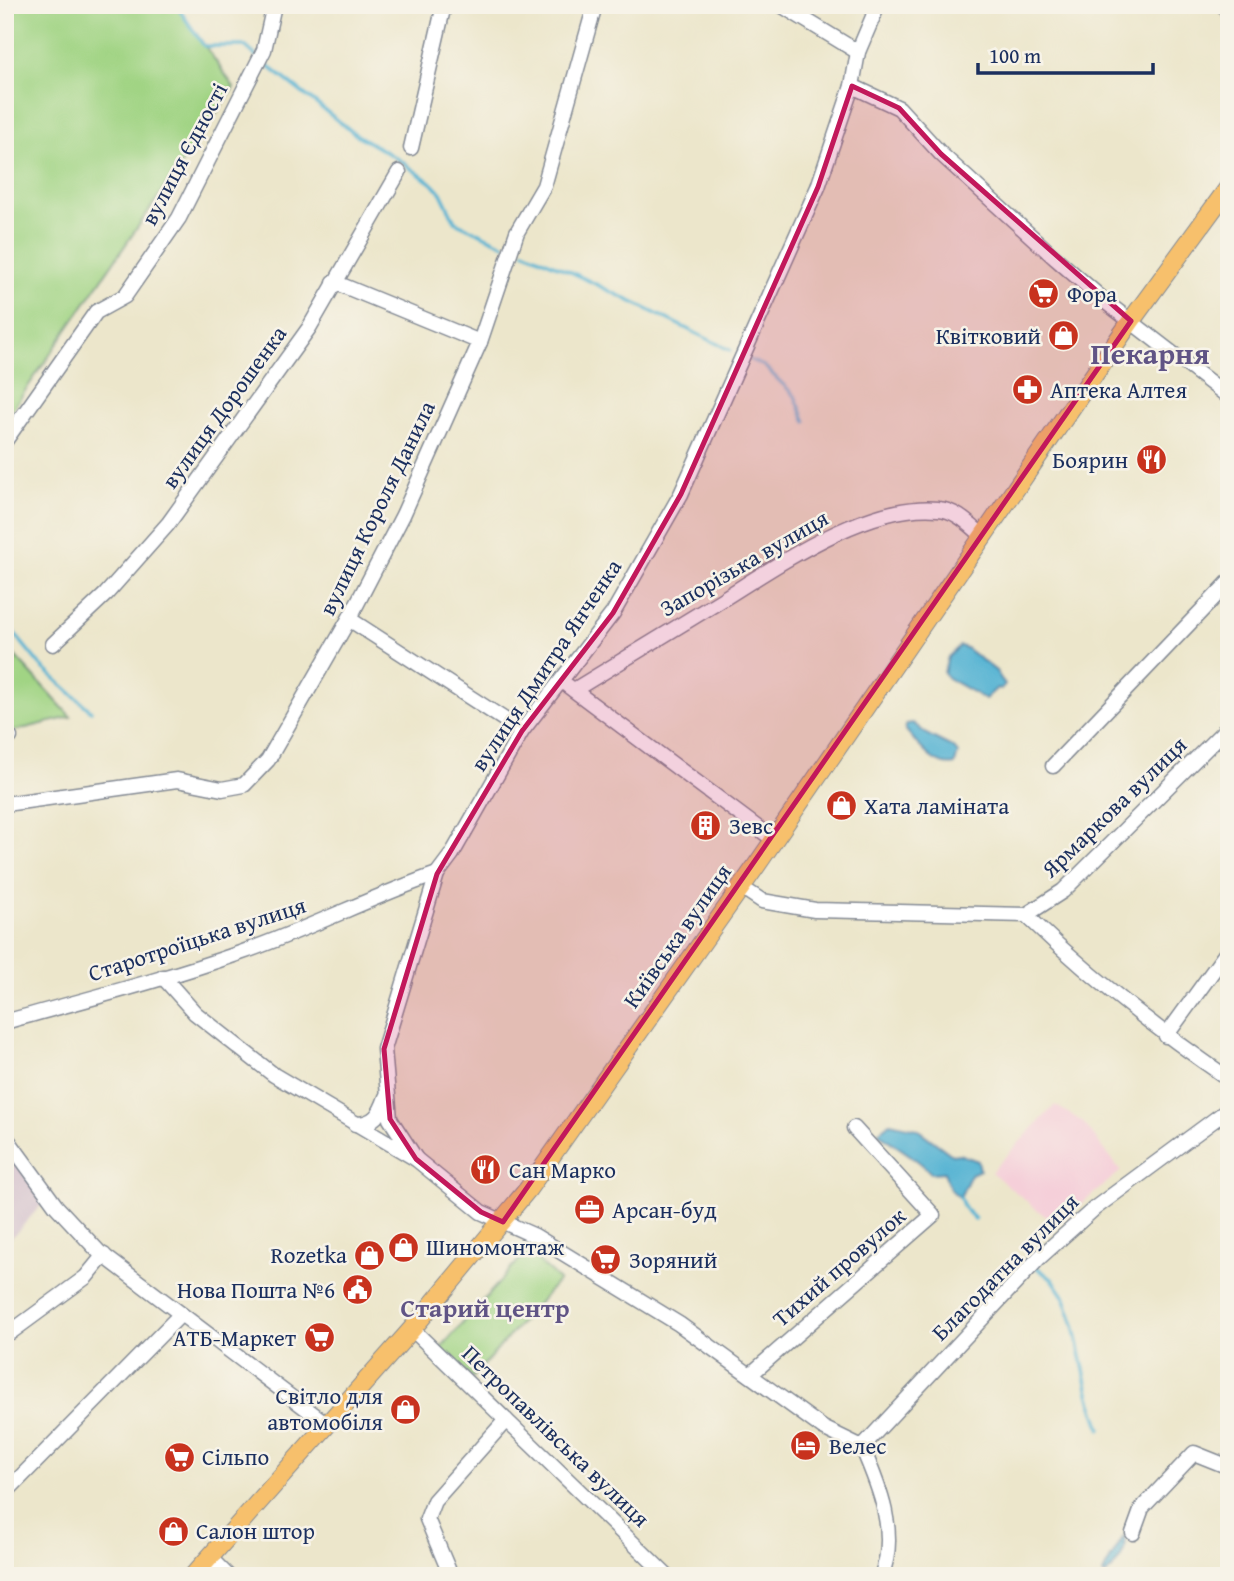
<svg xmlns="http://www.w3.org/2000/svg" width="1234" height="1581" font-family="'Gentium Book Plus',serif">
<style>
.built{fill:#f5cfd9}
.industrial{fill:#d1bdcb}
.green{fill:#a1d484;stroke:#5e8271;stroke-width:2}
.water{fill:#55b3d3;stroke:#387198;stroke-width:2}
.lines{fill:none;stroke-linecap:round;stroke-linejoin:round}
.stream{stroke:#55b3d3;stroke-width:3.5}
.minor-casing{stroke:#848a94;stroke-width:17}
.major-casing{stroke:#848a94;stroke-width:20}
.minor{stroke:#fff;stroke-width:14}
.major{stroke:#f7c06c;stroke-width:18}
.marked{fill:#c2185b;fill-opacity:0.2;stroke:#c2185b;stroke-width:5;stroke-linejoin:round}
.labels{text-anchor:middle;stroke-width:5;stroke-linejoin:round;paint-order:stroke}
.street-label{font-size:23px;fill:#1b2f5e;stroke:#f7f3e8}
.poi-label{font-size:23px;fill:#1b2f5e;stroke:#f7f3e8;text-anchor:start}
.quarter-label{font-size:26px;font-weight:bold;fill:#605485;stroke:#f7f3e8}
.district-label{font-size:30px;font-weight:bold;fill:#605485;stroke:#f7f3e8}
</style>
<rect width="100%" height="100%" fill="#f7f3e8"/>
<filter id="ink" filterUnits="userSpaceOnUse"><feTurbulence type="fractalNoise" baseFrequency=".0143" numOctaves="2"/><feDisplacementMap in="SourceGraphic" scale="14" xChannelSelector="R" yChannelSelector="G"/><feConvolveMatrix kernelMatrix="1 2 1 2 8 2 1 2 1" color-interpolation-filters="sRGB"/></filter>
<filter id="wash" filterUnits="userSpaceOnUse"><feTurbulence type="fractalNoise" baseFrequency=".00686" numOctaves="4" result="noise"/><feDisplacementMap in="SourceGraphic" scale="28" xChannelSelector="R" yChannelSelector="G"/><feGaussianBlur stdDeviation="1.57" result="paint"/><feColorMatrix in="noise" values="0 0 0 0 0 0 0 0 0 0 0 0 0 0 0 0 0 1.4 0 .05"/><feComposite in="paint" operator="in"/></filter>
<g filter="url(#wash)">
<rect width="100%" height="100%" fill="#ece6cb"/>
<path class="built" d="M1055,1105L1083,1122L1121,1171L1056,1225L991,1172Z"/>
<path class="industrial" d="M5,1146L45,1201L5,1245Z"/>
<g class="green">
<path d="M5,5H176L234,87L5,420Z"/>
<path d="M5,645L71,717L5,733Z"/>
<path d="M527,1251L559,1280L472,1378L439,1350Z"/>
</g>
<g class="water">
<path d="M960,646L966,648L996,671L1005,685L1001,689L997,688L985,699L946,677L944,673L948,657Z"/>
<path d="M913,723L928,735L954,748L958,753L955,764C934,769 917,743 905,729L907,724Z"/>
<path d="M890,1123L917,1129L952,1155L959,1154L978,1161L980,1170L971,1174L960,1197C949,1192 948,1182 944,1172L931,1173C916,1156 895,1147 878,1132Z"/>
<path d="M1125,1535C1128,1551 1117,1565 1106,1575L1103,1574C1103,1572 1123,1537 1125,1535Z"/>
</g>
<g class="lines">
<g class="stream">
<path d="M176,5L204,46H245L256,56"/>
<path d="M263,62L355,134L398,159L434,185L441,193L455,222L505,245"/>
<path d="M524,251L573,273L730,350"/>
<path d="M750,360L764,366L795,396L806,422"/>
<path d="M5,622L40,665L91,711"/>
<path d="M960,1197L964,1208L975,1219"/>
<path d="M1036,1267L1053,1280L1064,1296L1074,1325L1090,1397L1101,1429"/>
</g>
</g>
</g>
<g filter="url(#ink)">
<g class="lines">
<defs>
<g id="minor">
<path d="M781,5L858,52"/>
<path d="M1224,5L1229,15"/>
<path d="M852,86L899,108L941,154L1054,257L1107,303L1229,397"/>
<path d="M411,148L444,5"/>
<path d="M334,282L480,342"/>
<path d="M5,441L96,312L125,296L179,218L264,50L274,5"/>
<path d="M349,619L522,731"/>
<path d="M53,644L106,594L168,524L309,328L399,172"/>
<path d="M568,686L774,840"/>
<path d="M574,690C621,661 668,633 715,604C775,567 866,502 938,509C956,510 970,525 983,536"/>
<path d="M5,738L10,737"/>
<path d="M1053,766L1229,582"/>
<path d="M5,804L177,780L222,789L244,785L268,760L349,619L403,515L480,342L517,232L544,186L595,5"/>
<path d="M741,887L762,901L815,910L1026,915C1088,975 1157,1030 1229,1079"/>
<path d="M1026,915L1063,891L1229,726"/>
<path d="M163,977L195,1013L274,1075L416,1159L481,1212L535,1236L679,1324L823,1428L862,1447"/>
<path d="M5,1022C84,1000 163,980 240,953C307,930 370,897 437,874"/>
<path d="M1166,1036L1229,949"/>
<path d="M355,1124C375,1124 380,1114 386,1097"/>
<path d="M5,1136L56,1206L99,1252L328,1425"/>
<path d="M416,1159L390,1119L384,1049L437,874L452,854L522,731L613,613L681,494L818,187L852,86L858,52L878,5"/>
<path d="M412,1329L667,1576"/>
<path d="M11,1332L86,1277L104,1255"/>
<path d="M750,1375L933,1215L854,1128"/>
<path d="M862,1447L1039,1258L1095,1208L1229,1109"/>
<path d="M862,1447C879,1486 899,1534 881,1576"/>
<path d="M5,1493L181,1314"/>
<path d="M1133,1533L1142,1508L1194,1453L1229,1467"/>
<path d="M210,1558L228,1576"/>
<path d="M451,1576L427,1519L434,1501L506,1420"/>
</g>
<path id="major" d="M193,1576L412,1329L528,1189L754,869L1131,321L1229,187"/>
</defs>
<use href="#minor" class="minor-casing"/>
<use href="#major" class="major-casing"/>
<use href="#minor" class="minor"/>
<use href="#major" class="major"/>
</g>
</g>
<path class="marked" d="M852,86L899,108L941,154L1131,321L503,1222L481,1212L416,1159L390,1119L384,1049L437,874L522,731L613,613L681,494L818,187Z"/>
<defs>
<symbol id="supermarket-disc" viewBox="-11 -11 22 22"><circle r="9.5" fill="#c8321e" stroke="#f7f3e8"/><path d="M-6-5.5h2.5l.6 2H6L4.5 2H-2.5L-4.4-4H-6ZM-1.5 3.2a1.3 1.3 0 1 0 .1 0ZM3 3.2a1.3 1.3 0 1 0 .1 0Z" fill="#fff"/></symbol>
<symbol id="shop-disc" viewBox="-11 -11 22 22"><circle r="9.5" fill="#c8321e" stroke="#f7f3e8"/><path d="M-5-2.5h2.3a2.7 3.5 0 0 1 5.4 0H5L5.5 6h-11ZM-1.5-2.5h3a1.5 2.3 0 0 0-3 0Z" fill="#fff"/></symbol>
<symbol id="pharmacy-disc" viewBox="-11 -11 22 22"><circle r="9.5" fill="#c8321e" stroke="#f7f3e8"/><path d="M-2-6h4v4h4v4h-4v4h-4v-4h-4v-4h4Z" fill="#fff"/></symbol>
<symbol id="restaurant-disc" viewBox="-11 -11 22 22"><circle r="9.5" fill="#c8321e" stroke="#f7f3e8"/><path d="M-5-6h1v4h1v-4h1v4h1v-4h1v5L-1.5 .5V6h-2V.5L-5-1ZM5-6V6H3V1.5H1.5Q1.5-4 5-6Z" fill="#fff"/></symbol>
<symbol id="building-disc" viewBox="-11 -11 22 22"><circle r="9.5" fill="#c8321e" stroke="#f7f3e8"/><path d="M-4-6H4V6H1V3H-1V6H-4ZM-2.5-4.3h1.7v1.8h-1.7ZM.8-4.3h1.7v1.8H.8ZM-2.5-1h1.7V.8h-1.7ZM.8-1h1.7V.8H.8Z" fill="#fff"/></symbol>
<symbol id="office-disc" viewBox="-11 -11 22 22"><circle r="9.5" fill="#c8321e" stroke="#f7f3e8"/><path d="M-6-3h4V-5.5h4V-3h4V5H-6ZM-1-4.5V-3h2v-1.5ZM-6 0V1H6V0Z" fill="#fff"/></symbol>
<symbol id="civic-disc" viewBox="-11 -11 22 22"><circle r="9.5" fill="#c8321e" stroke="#f7f3e8"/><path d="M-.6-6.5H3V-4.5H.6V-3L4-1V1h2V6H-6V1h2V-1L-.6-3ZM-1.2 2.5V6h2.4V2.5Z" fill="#fff"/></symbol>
<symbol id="hotel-disc" viewBox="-11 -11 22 22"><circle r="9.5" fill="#c8321e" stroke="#f7f3e8"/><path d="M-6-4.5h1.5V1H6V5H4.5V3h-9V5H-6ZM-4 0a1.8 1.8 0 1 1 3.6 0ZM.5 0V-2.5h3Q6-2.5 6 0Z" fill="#fff"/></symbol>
</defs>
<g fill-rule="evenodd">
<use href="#supermarket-disc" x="1026" y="276" width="35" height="35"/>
<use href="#shop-disc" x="1046" y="318" width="35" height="35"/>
<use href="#pharmacy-disc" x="1010" y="372" width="35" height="35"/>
<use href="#restaurant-disc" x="1134" y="442" width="35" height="35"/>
<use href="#shop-disc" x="824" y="788" width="35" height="35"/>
<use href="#building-disc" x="688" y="808" width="35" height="35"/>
<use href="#restaurant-disc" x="468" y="1152" width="35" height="35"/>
<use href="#office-disc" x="572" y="1192" width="35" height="35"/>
<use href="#shop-disc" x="386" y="1230" width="35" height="35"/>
<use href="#shop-disc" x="352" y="1238" width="35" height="35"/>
<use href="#supermarket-disc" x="588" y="1242" width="35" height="35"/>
<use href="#civic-disc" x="340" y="1272" width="35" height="35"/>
<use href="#supermarket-disc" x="302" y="1320" width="35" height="35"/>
<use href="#shop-disc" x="388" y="1392" width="35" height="35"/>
<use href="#hotel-disc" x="788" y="1428" width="35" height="35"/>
<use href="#supermarket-disc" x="162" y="1440" width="35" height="35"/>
<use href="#shop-disc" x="156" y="1514" width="35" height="35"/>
</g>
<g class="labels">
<g class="street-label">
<text transform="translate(184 154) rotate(-62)" y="8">вулиця Єдності</text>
<text transform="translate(224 407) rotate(-54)" y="8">вулиця Дорошенка</text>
<text transform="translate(377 508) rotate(-64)" y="8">вулиця Короля Данила</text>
<text transform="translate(744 563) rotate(-30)" y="8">Запорізька вулиця</text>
<text transform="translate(546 665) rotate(-56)" y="8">вулиця Дмитра Янченка</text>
<text transform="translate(1114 807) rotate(-44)" y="8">Ярмаркова вулиця</text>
<text transform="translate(677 936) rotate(-55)" y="8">Київська вулиця</text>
<text transform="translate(197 939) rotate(-18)" y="8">Старотроїцька вулиця</text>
<text transform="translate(839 1267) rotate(-41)" y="8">Тихий провулок</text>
<text transform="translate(1005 1267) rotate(-45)" y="8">Благодатна вулиця</text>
<text transform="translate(556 1436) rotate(44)" y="8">Петропавлівська вулиця</text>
</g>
<g class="poi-label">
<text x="1067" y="302">Фора</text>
<text x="1041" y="344" text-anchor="end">Квітковий</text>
<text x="1050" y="398">Аптека Алтея</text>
<text x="1128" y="468" text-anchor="end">Боярин</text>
<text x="864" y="814">Хата ламіната</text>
<text x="729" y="834">Зевс</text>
<text x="509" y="1178">Сан Марко</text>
<text x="612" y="1218">Арсан-буд</text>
<text x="426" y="1255">Шиномонтаж</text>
<text x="347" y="1263" text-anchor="end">Rozetka</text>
<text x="629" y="1268">Зоряний</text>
<text x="335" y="1298" text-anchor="end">Нова Пошта №6</text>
<text x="296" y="1346" text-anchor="end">АТБ-Маркет</text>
<text x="383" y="1404" text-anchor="end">Світло для<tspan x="383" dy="26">автомобіля</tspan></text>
<text x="829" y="1454">Велес</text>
<text x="202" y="1465">Сільпо</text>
<text x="196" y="1539">Салон штор</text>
</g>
<g class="quarter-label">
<text x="485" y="1317">Старий центр</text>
</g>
<g class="district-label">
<text x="1150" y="364">Пекарня</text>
</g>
</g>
<rect width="1234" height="1581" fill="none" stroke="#f7f3e8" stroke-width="28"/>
<path d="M978 63v10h175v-10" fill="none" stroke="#1b2f5e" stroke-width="3.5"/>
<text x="989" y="63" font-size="21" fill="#1b2f5e" stroke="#f7f3e8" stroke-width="5" paint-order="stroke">100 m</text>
</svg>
